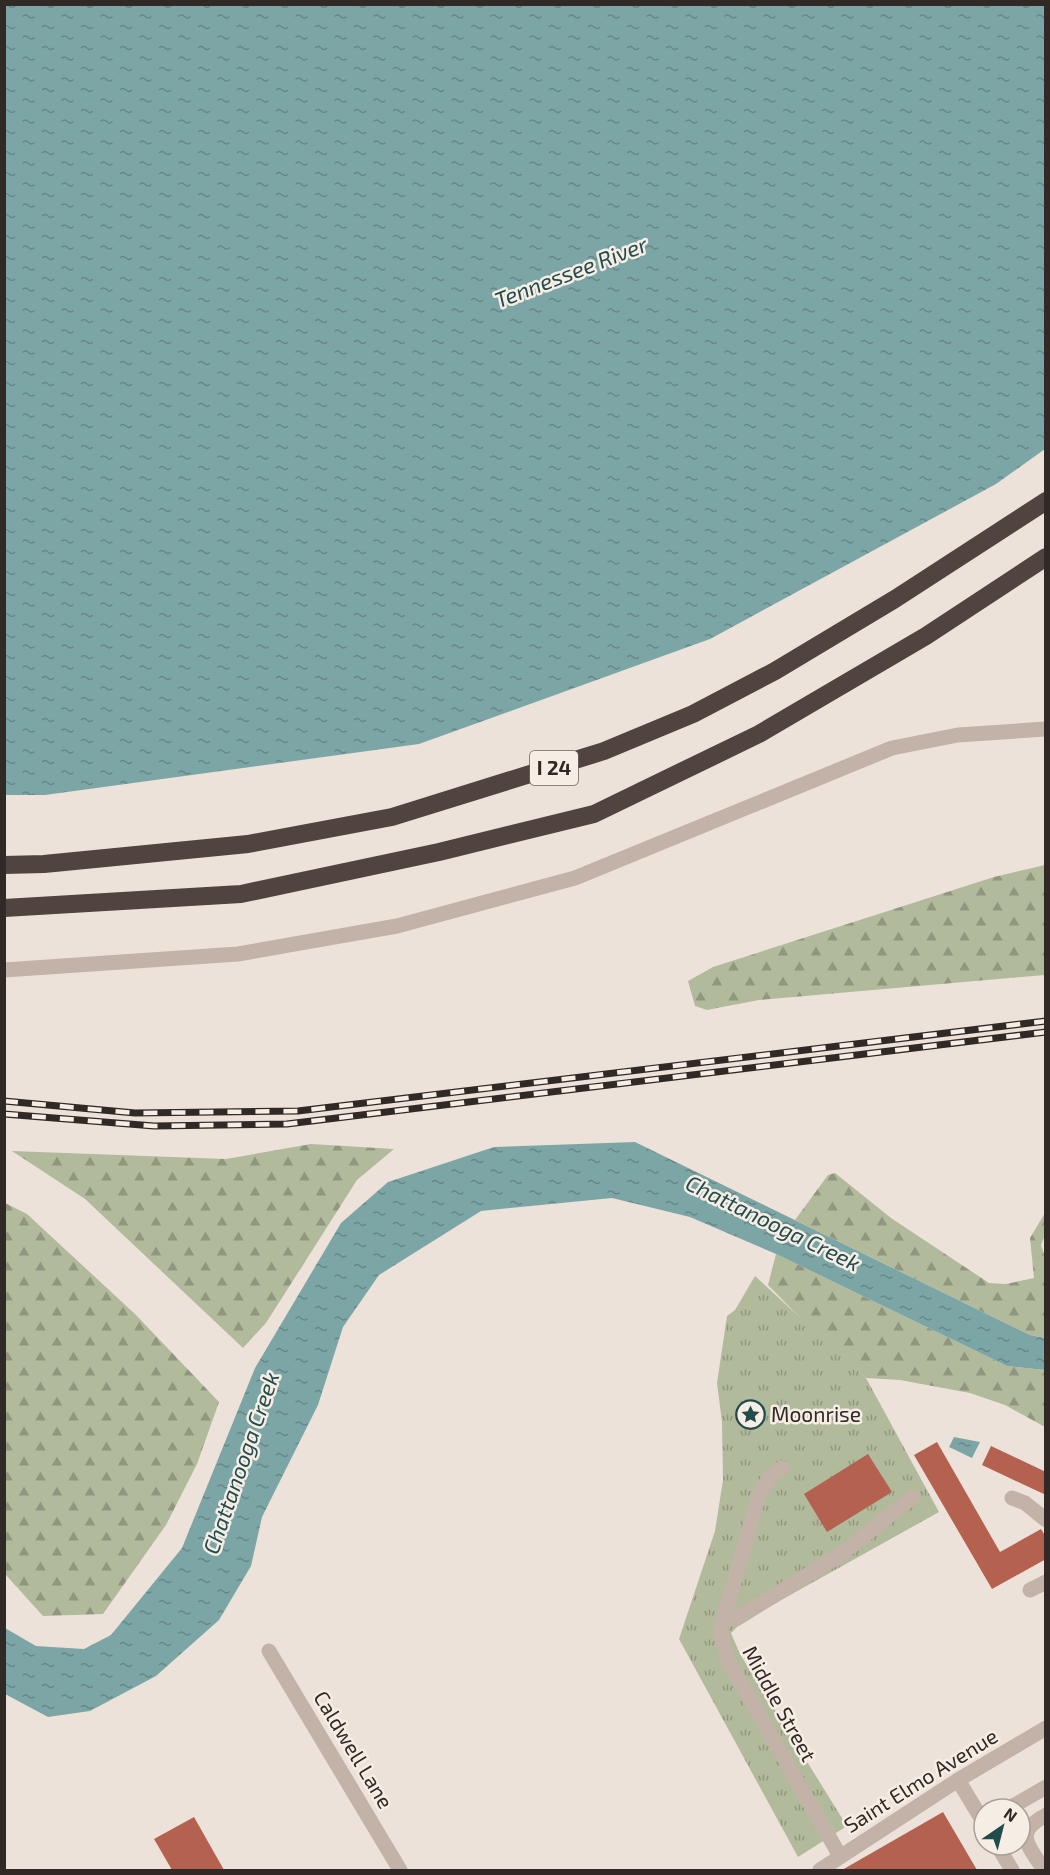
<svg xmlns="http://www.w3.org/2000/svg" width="1050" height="1875" font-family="'Exo 2',sans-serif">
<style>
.forest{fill:url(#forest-firs)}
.park{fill:url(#park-tufts)}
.water{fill:url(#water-ripples)}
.building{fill:#b56150}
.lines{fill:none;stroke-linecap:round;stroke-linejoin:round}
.minor{stroke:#c3b2a7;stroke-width:15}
.highway{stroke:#51433f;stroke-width:18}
.rail-casing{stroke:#312926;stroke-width:7}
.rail{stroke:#f6ede5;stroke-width:4.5;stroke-dasharray:14;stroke-linecap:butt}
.labels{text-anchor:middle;stroke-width:5;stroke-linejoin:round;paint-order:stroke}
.shield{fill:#f6ede5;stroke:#6c645f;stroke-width:1.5}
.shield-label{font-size:20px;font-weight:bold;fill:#312926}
.poi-label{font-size:21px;fill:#312926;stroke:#f6ede5;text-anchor:start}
.street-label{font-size:21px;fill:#312926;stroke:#f6ede5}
.water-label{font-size:22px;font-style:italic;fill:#224c4c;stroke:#f6ede5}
</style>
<defs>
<pattern id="forest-firs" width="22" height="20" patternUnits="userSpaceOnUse" patternTransform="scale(1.5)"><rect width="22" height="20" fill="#b2ba9c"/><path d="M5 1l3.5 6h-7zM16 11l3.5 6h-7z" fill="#91977f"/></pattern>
<pattern id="park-tufts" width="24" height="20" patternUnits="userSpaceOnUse" patternTransform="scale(1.5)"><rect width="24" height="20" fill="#b2ba9c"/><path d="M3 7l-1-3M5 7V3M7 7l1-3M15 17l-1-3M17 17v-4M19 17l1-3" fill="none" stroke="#91977f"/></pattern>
<pattern id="water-ripples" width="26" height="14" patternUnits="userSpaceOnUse" patternTransform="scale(1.5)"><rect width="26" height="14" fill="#7ca6a5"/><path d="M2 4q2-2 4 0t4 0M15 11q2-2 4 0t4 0" fill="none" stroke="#668786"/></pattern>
</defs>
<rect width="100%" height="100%" fill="#ede2d9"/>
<g class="forest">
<path d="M1045,865V975L759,1000L707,1010L695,1006L688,981L713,967L994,877Z"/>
<path d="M311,1144L394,1149L357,1180L266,1323L243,1348L85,1199L12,1151L226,1159Z"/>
<path d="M835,1173L891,1218L989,1283L1006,1284L1034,1278L1030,1238L1045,1213V1235L1041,1245L1045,1257V1338L1030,1335L795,1220L828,1175Z"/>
<path d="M5,1203L27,1214L135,1314L219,1402L197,1464L166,1525L103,1614L43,1616L5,1574Z"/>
<path d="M776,1254L1007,1366L1045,1370V1427L1005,1405L970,1393L900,1380L866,1378L821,1339L768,1285Z"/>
</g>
<path class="park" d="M755,1276L866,1378L939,1512L742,1622L731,1633L740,1654L847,1826L798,1857L679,1639L715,1531L723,1480L722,1422L717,1383L727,1316L735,1310Z"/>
<g class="water">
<path d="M4,5H1045V449L996,484L710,639L419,744L45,795H5Z"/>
<path d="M635,1142L1030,1335L1045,1338V1370L1007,1366L776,1254L690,1217L612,1198L481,1211L379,1275L343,1327L318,1405L262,1517L251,1566L219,1620L156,1676L90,1711L48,1717L5,1694V1628L36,1646L84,1649L111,1635L182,1548L255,1368L341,1223L388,1182L494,1147Z"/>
<path d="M954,1437L980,1442L972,1458L949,1447Z"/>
</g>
<g class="building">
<path d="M937,1442L1000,1552L1041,1529L1046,1537V1559L992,1589L914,1455Z"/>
<path d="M991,1446L1046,1472V1495L982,1465Z"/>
<path d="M868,1454L892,1492L827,1532L804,1494Z"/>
<path d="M943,1812L977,1870H842Z"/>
<path d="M194,1817L224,1870H172L154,1839Z"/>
</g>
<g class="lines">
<g class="minor">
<path d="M4,970L238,954L397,926L575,878L892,748L958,735L1046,729"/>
<path d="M782,1468L770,1477L759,1495L720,1631L728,1660L840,1856"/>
<path d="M1012,1498L1025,1503L1046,1520"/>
<path d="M1030,1590L1046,1582"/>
<path d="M723,1619H736L840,1555L913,1497"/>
<path d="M269,1651L400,1870"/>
<path d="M958,1780L984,1823"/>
<path d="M1008,1809L1046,1787"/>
<path d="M997,1845L1012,1870"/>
<path d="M820,1870L958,1780L1046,1728"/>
<path d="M1044,1870C1028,1845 1013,1833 1046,1815"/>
</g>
<g class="highway">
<path d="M4,865L44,864L248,844L392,817L604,751L693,714L775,671L895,599L1046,501"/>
<path d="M4,908L241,894L439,852L594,814L759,734L926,636L1046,557"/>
</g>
<defs>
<g id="rail">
<path d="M4,1101L135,1113L298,1111L1046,1021"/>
<path d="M4,1114L154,1126L287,1124L1046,1032"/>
</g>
</defs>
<use href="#rail" class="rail-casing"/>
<use href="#rail" class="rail"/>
</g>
<defs>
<symbol id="sight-ring" viewBox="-11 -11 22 22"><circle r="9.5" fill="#f6ede5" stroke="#224c4c" stroke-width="1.5"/><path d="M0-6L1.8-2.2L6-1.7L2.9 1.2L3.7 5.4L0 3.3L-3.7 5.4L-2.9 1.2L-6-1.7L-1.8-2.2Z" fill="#224c4c"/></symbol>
</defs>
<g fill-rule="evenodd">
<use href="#sight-ring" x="734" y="1398" width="33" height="33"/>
</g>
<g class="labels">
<rect class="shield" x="530" y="751" width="48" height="34" rx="4.5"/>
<g class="shield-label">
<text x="554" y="775">I 24</text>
</g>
<g class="poi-label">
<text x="771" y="1422">Moonrise</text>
</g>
<g class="street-label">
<text transform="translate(779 1704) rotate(61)" y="7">Middle Street</text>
<text transform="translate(353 1750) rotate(59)" y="7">Caldwell Lane</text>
<text transform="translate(921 1781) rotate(-32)" y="7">Saint Elmo Avenue</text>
</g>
<g class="water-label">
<text transform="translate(571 272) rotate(-21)" y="8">Tennessee River</text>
<text transform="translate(773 1223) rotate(26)" y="8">Chattanooga Creek</text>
<text transform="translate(241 1463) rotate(-71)" y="8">Chattanooga Creek</text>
</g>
</g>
<rect width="1050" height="1875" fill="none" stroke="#312926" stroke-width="12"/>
<g transform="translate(1002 1827) rotate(35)"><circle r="28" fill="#f6ede5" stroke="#a79f99" stroke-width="1.5"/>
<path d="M0-4.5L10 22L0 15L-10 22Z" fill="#224c4c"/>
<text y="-9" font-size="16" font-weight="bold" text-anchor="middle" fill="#312926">N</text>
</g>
</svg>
